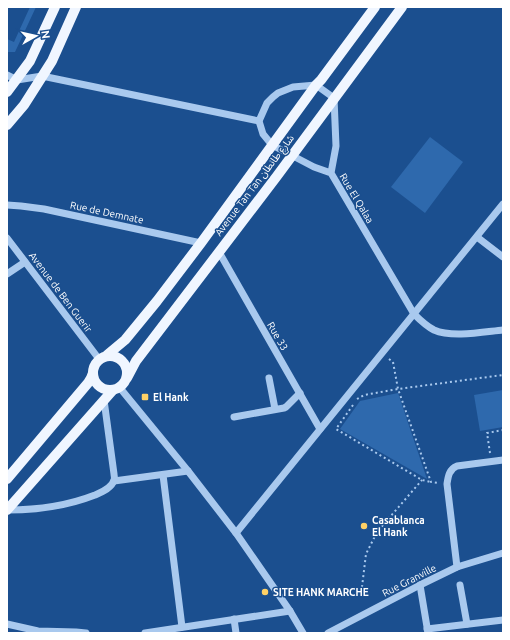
<svg xmlns="http://www.w3.org/2000/svg" width="510" height="640" font-family="Ubuntu,'Noto Sans Arabic',sans-serif">
<style>
.green{fill:#2e69ad}
.lines{fill:none;stroke-linecap:round;stroke-linejoin:round}
.path{stroke:#a9c9ee;stroke-width:2;stroke-dasharray:2 3;stroke-linecap:butt}
.minor{stroke:#a9c9ee;stroke-width:7}
.major{stroke:#f0f6ff;stroke-width:10}
.poi-dot{fill:#ffd166;stroke:#1b4f8f;stroke-width:1.5}
.labels{text-anchor:middle;stroke-width:3;stroke-linejoin:round;paint-order:stroke}
.street-label{font-size:10px;fill:#fff;stroke:#1b4f8f}
.poi-label{font-size:10px;font-weight:bold;fill:#fff;stroke:#1b4f8f;text-anchor:start}
</style>
<rect width="100%" height="100%" fill="#1b4f8f"/>
<g class="green">
<path d="M30,7H36L15,52H7V39L14,42Z"/>
<path d="M430,137L463,162L425,213L391,187Z"/>
<path d="M503,390V427L480,431L474,395Z"/>
<path d="M398,393L427,479L340,429L360,401Z"/>
</g>
<g class="lines">
<g class="path">
<path d="M389,359L393,362L398,389L431,482L439,483"/>
<path d="M357,399L364,395L398,389L503,375"/>
<path d="M353,405L336,429L422,480L431,482"/>
<path d="M490,453L487,433L503,430"/>
<path d="M362,587L366,554L375,536L383,525L422,480"/>
</g>
<g class="minor">
<path d="M7,75L17,80L42,76L259,121"/>
<path d="M331,173L336,146L334,98L316,85L293,87L278,93L273,97L267,103L259,121L263,134L272,145L314,167L331,173L414,314C420,320 426,326 434,330C452,338 483,332 503,330"/>
<path d="M7,205L21,206L44,209L201,243"/>
<path d="M477,237L503,257"/>
<path d="M7,238L99,359"/>
<path d="M219,252L320,429"/>
<path d="M7,274L25,262"/>
<path d="M269,378L275,409"/>
<path d="M120,388L188,471L236,533L290,611L303,633"/>
<path d="M234,417L284,408L286,407L300,393"/>
<path d="M163,475L182,627"/>
<path d="M114,481L188,471"/>
<path d="M7,510C37,510 67,506 95,495C102,492 112,488 114,480C115,478 114,476 114,474L104,400"/>
<path d="M236,533L503,204"/>
<path d="M457,567L447,484C448,477 449,469 457,466L503,460"/>
<path d="M420,585L428,633"/>
<path d="M460,585L467,624"/>
<path d="M234,619L236,633"/>
<path d="M7,624L38,631L76,632L86,633"/>
<path d="M427,629L503,620"/>
<path d="M145,633L290,611"/>
<path d="M328,633L420,585L457,567L503,553"/>
</g>
<g class="major">
<path d="M7,92L30,61L55,7"/>
<path d="M7,125L24,105L52,61L76,7"/>
<path d="M107,355L125,340L157,301L201,243L316,85L321,80L375,7"/>
<circle cx="110" cy="373" r="17"/>
<path d="M127,378L136,361L277,176L402,7"/>
<path d="M7,479L88,383L91,378L93,373"/>
<path d="M7,510L113,390"/>
</g>
</g>
<g class="poi-dot">
<rect x="141" y="393" width="8" height="8" rx="2"/>
<circle cx="364" cy="526" r="4"/>
<circle cx="265" cy="592" r="4"/>
</g>
<g class="labels">
<g class="street-label">
<text transform="translate(254 185) rotate(-53)" y="4">Avenue Tan Tan شارع طانطان</text>
<text transform="translate(357 198) rotate(59)" y="4">Rue El Qalaa</text>
<text transform="translate(107 212) rotate(12)" y="4">Rue de Demnate</text>
<text transform="translate(61 292) rotate(53)" y="4">Avenue de Ben Guerir</text>
<text transform="translate(278 336) rotate(60)" y="4">Rue 33</text>
<text transform="translate(409 580) rotate(-27)" y="4">Rue Granville</text>
</g>
<g class="poi-label">
<text x="153" y="401">El Hank</text>
<text x="372" y="524">Casablanca<tspan x="372" dy="12">El Hank</tspan></text>
<text x="273" y="596">SITE HANK MARCHE</text>
</g>
</g>
<rect width="510" height="640" fill="none" stroke="#ffffff" stroke-width="16"/>
<g transform="translate(36 36) rotate(82)" stroke="#1b4f8f" stroke-width="3" paint-order="stroke">
<path d="M0-3L7 15L0 10L-7 15Z" fill="#ffffff"/>
<text y="-6" font-size="11" font-weight="bold" text-anchor="middle" fill="#ffffff">N</text>
</g>
</svg>
